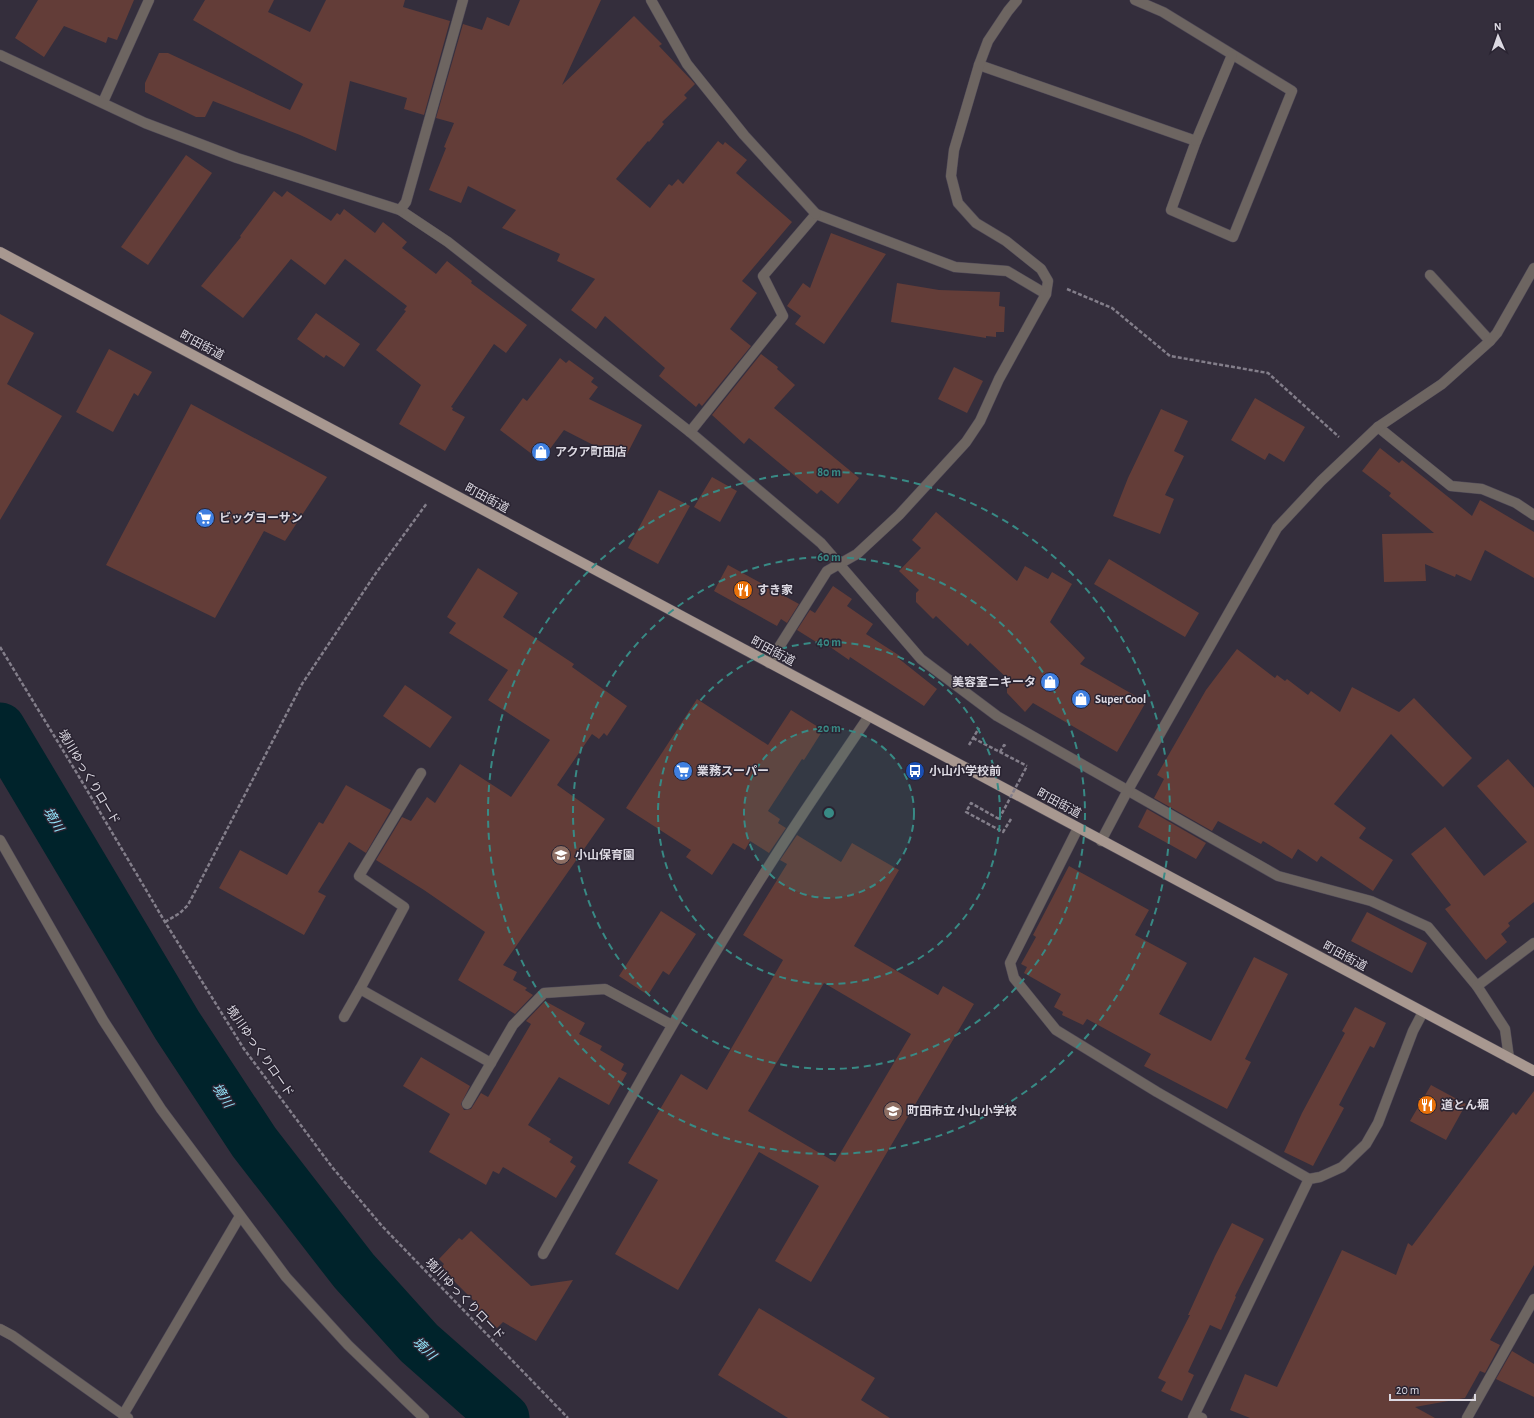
<svg xmlns="http://www.w3.org/2000/svg" width="1534" height="1418" font-family="'Alegreya Sans','Noto Sans JP',sans-serif">
<style>
.lines{fill:none;stroke-linecap:round;stroke-linejoin:round}
.river{stroke:#00232b;stroke-width:51}
.building{fill:#633d38;fill-rule:evenodd}
.lane-casing{stroke:#4f4957;stroke-width:11}
.street-casing{stroke:#4f4957;stroke-width:11}
.primary-casing{stroke:#4f4957;stroke-width:11}
.path{stroke:#837e8a;stroke-width:2.5;stroke-dasharray:4 2;stroke-linecap:butt}
.lane{stroke:#6d6561;stroke-width:10}
.street{stroke:#6d6561;stroke-width:10}
.primary{stroke:#a89890;stroke-width:10}
.path-bridge{stroke:#837e8a;stroke-width:2.5;stroke-dasharray:4 2;stroke-linecap:butt}
.ring{fill:none;stroke:#388a85;stroke-width:2;stroke-dasharray:7 5}
.labels{text-anchor:middle;stroke-width:3;stroke-linejoin:round;paint-order:stroke}
.street-label{font-size:12px;fill:#dcd9e2;stroke:#2a2432}
.poi-label{font-size:12px;font-weight:bold;fill:#dcd9e2;stroke:#2a2432;text-anchor:start}
.water-label{font-size:13px;font-style:italic;fill:#94e6fc;stroke:#2a2432}
.centre{fill:#388a85;stroke:#2a2432;stroke-width:2}
.ring-label{font-size:12px;text-anchor:middle;font-weight:bold;fill:#388a85;stroke:#2a2432;stroke-width:3;stroke-linejoin:round;paint-order:stroke}
</style>
<rect width="100%" height="100%" fill="#342e3c"/>
<g class="lines">
<path class="river" d="M0,728L177,1025L254,1142L354,1271L419,1343L504,1418"/>
</g>
<g class="building">
<path d="M38,0H134L117,40L108,37L106,43L64,26L44,57L15,38Z"/>
<path d="M205,0H274L268,12L310,32L326,0H405L403,7L450,21L424,115L404,109L407,98L350,81L336,151L300,135L213,101L205,117H196L145,92V83L159,53H168L290,110L303,84L193,20Z"/>
<path d="M520,0H601L562,85L634,16L662,44L659,46L695,84L684,95L687,98L662,122L664,124L649,142L648,141L616,179L650,208L669,184L672,186L678,179L683,184L718,141L723,145L725,142L747,160L736,173L792,222L742,281L757,293L730,329L751,346L702,406L699,403L696,407L659,376L665,368L605,316L596,329L571,310L595,279L557,261L560,254L502,228L516,210L468,186L461,203L429,190L446,148L444,147L454,123L436,118L463,24L482,30L487,17L509,26Z"/>
<path d="M186,155L212,173L148,265L121,247Z"/>
<path d="M274,191L282,197L287,191L331,221L337,213L340,215L344,209L375,233L383,222L407,242L402,248L436,274L447,261L472,281L471,283L527,325L506,353L494,344L451,407L453,408L452,410L465,417L445,451L399,424L421,385L376,350L406,311L404,310L407,306L345,259L325,285L291,259L243,318L201,286L241,237L240,236Z"/>
<path d="M831,233L886,254L824,344L795,324L801,316L787,306L803,283L810,288Z"/>
<path d="M897,283L939,290L1000,292L999,306L1005,307L1004,332H996V337L986,336V338L891,322Z"/>
<path d="M316,313L360,344L344,367L326,355L324,358L297,339Z"/>
<path d="M0,314L34,333L7,384L62,416L0,520Z"/>
<path d="M109,349L152,372L138,396L134,393L113,432L76,412Z"/>
<path d="M761,354L778,367L777,369L795,385L774,408L859,478L838,504L821,490L817,494L749,438L744,444L712,415Z"/>
<path d="M560,358L566,363L569,360L594,378L591,382L598,387L589,399L642,425L626,456L608,447L605,451L564,430L541,461L500,430L523,398L527,401Z"/>
<path d="M954,367L983,381L967,413L938,399Z"/>
<path d="M1255,398L1305,427L1284,462L1269,453L1265,460L1231,440Z"/>
<path d="M191,404L327,477L285,541L264,531L215,618L106,565Z"/>
<path d="M1161,409L1188,421L1174,451L1184,456L1165,495L1174,499L1160,534L1113,516L1128,478Z"/>
<path d="M1380,448L1399,463L1402,460L1472,516L1480,500L1534,532V578L1485,550L1471,581L1456,574L1455,577L1425,564L1426,581L1384,582L1382,534L1434,533L1389,496L1391,493L1362,471Z"/>
<path d="M712,477L737,491L720,522L694,507Z"/>
<path d="M659,490L690,506L658,564L628,548Z"/>
<path d="M936,512L1017,581L1025,566L1048,579L1052,572L1072,584L1050,622L1085,658L1080,664L1146,702L1117,752L1033,703L1025,712L1007,693V684L1010,681L970,643L968,646L936,616L933,619L916,602V593L919,590L899,571L921,548L912,540Z"/>
<path d="M1109,559L1199,613L1185,637L1094,584Z"/>
<path d="M728,565L799,604L787,623L781,619L777,626L714,591Z"/>
<path d="M478,568L518,593L503,617L574,664L572,667L627,706L607,736L604,733L599,739L592,734L557,785L605,819L503,965L517,972L513,980L527,988L525,990L533,995L515,1014L458,980L485,932L424,890L376,860L402,817L411,821L427,797L435,803L460,764L511,797L550,740L488,700L508,670L449,633L456,623L447,617Z"/>
<path d="M833,586L852,599L847,606L873,624L866,634L900,656L898,658L937,689L924,706L850,657L849,660L823,642L821,645L797,630L810,610L815,613Z"/>
<path d="M1237,649L1275,678L1277,675L1285,681L1287,679L1308,695L1311,691L1340,712L1352,687L1399,712L1414,698L1472,758L1443,787L1391,734L1334,804L1366,828L1359,838L1393,860L1373,891L1321,856L1317,862L1298,849L1292,859L1263,841L1261,844L1218,821L1212,831L1154,798L1164,779L1157,775L1206,690Z"/>
<path d="M405,685L452,717L430,748L383,716Z"/>
<path d="M697,699L768,745L791,710L823,730L804,760L802,759L768,811L780,819L778,823L786,828L769,853L750,841L745,850L733,843L712,875L686,857L691,850L626,808Z"/>
<path d="M1508,759L1534,788V902L1508,923L1510,926L1501,934L1507,942L1486,960L1445,909L1451,905L1411,854L1445,827L1484,876L1527,842L1477,786Z"/>
<path d="M346,785L391,810L366,853L349,842L318,892L326,896L304,935L219,888L240,850L287,875L319,822L323,824Z"/>
<path d="M1147,809L1206,843L1196,859L1138,827Z"/>
<path d="M797,835L841,862L852,843L899,870L854,946L938,995L943,986L974,1004L811,1282L775,1261L819,1186L759,1152L678,1290L615,1254L658,1180L628,1163L681,1074L707,1090L783,960L743,935L787,864L780,860ZM824,983L911,1034L835,1162L748,1111Z"/>
<path d="M1069,866L1149,910L1135,935L1187,963L1159,1014L1211,1041L1254,957L1288,974L1245,1059L1251,1062L1227,1109L1144,1066L1151,1054L1087,1019L1083,1025L1062,1015L1063,1012L1054,1007L1061,994L1024,973L1027,967L1021,964L1036,937L1033,935Z"/>
<path d="M661,911L696,934L669,975L663,971L648,995L619,976Z"/>
<path d="M1367,912L1427,943L1412,973L1351,941Z"/>
<path d="M545,1001L585,1023L579,1034L602,1046L600,1050L624,1064L621,1070L627,1073L609,1105L559,1077L528,1125L551,1139L549,1142L573,1157L570,1162L576,1166L556,1198L503,1167L499,1174L493,1171L486,1185L429,1152L450,1114L403,1086L421,1057L470,1086L461,1104L464,1110L471,1109L481,1093L488,1097L531,1024L526,1021Z"/>
<path d="M1355,1007L1386,1023L1374,1048L1370,1046L1339,1105L1344,1108L1313,1166L1284,1152L1302,1113L1345,1033L1342,1031Z"/>
<path d="M1431,1085L1466,1104L1446,1140L1410,1121Z"/>
<path d="M1534,1091V1265L1490,1340L1500,1345L1485,1373L1480,1371L1465,1398L1415,1407L1435,1418H1250L1230,1410L1245,1374L1277,1387L1342,1250L1396,1275L1408,1243L1412,1246L1513,1112L1516,1115Z"/>
<path d="M1232,1223L1264,1239L1235,1296L1236,1297L1221,1330L1210,1325L1188,1372L1194,1375L1182,1401L1161,1391L1166,1382L1158,1378L1190,1315H1188L1215,1256Z"/>
<path d="M471,1231L531,1286L573,1280L536,1341L503,1322L497,1328L474,1307L477,1304L441,1268L444,1264L439,1259L459,1238L462,1240Z"/>
<path d="M759,1308L875,1378L861,1400L890,1418H788L718,1375Z"/>
<path d="M1512,1351L1534,1364V1397L1496,1379Z"/>
</g>
<g class="lines">
<defs>
<g id="lane">
<path d="M979,65L1196,141L1171,210L1233,237L1292,91L1163,12L1135,0"/>
<path d="M103,102L149,0"/>
<path d="M1196,141L1232,55"/>
<path d="M1430,275L1490,341"/>
<path d="M1378,427L1451,486L1482,489L1516,503L1534,515"/>
<path d="M690,432L783,316L763,276L816,214L955,267L1007,271L1046,294"/>
<path d="M344,1017L360,989"/>
<path d="M0,1329L13,1336L128,1418"/>
<path d="M123,1415L240,1216"/>
<path d="M1195,1415L1202,1418"/>
</g>
<g id="street">
<path d="M651,0L687,64L744,135L816,214"/>
<path d="M0,55L145,123L237,158L400,210L448,242L690,432L821,543L921,659L997,716L1278,876L1371,901L1428,927L1477,986L1505,1029L1509,1058"/>
<path d="M400,210L406,202L463,0"/>
<path d="M769,663L827,571L857,554L899,515L966,442L980,421L999,379L1046,294L1048,281L1041,269L1006,241L976,223L958,203L951,176L954,150L979,65L988,41L1008,11L1017,0"/>
<path d="M421,773L359,876L404,907L360,989L491,1063"/>
<path d="M1078,828L1010,963L1014,978L1056,1030L1157,1092L1309,1179"/>
<path d="M0,840L103,1020L161,1109L286,1277L348,1345L424,1418"/>
<path d="M1101,841L1128,790L1277,528L1321,481L1378,427L1442,384L1490,341L1497,333L1534,268"/>
<path d="M1477,986L1534,943"/>
<path d="M467,1104L513,1025L544,993L605,989L672,1025"/>
<path d="M543,1254C607,1141 669,1027 737,917C779,848 824,782 869,716"/>
<path d="M1193,1418L1309,1179L1320,1177L1342,1167L1366,1144L1378,1123L1413,1031L1423,1012"/>
<path d="M1467,1418L1534,1299"/>
</g>
<path id="primary" d="M0,252L1534,1071"/>
</defs>
<use href="#lane" class="lane-casing"/>
<use href="#street" class="street-casing"/>
<use href="#primary" class="primary-casing"/>
<g class="path">
<path d="M1067,289L1112,308L1170,356L1268,373L1339,437"/>
<path d="M0,647L78,775L165,922L244,1049L332,1167L382,1226L568,1418"/>
<path d="M973,738L1027,766"/>
<path d="M969,745L979,728"/>
<path d="M1000,752L1004,745L1007,747"/>
<path d="M999,819L971,803L966,812L1003,832L1011,819"/>
<path d="M165,922L180,913L188,905L302,684L376,573L427,503"/>
</g>
<use href="#lane" class="lane"/>
<use href="#street" class="street"/>
<use href="#primary" class="primary"/>
<path class="path-bridge" d="M999,819L1027,766"/>
</g>
<circle cx="829" cy="813" r="85" fill="#388a85" fill-opacity=".12"/>
<g class="ring">
<circle cx="829" cy="813" r="85"/>
<circle cx="829" cy="813" r="171"/>
<circle cx="829" cy="813" r="256"/>
<circle cx="829" cy="813" r="341"/>
</g>
<defs>
<symbol id="shop-disc" viewBox="-11 -11 22 22"><circle r="9.5" fill="#3f7fe0" stroke="#2a2432"/><path d="M-5-2.5h2.3a2.7 3.5 0 0 1 5.4 0H5L5.5 6h-11ZM-1.5-2.5h3a1.5 2.3 0 0 0-3 0Z" fill="#fff"/></symbol>
<symbol id="supermarket-disc" viewBox="-11 -11 22 22"><circle r="9.5" fill="#3f7fe0" stroke="#2a2432"/><path d="M-6-5.5h2.5l.6 2H6L4.5 2H-2.5L-4.4-4H-6ZM-1.5 3.2a1.3 1.3 0 1 0 .1 0ZM3 3.2a1.3 1.3 0 1 0 .1 0Z" fill="#fff"/></symbol>
<symbol id="restaurant-disc" viewBox="-11 -11 22 22"><circle r="9.5" fill="#e8710a" stroke="#2a2432"/><path d="M-5-6h1v4h1v-4h1v4h1v-4h1v5L-1.5 .5V6h-2V.5L-5-1ZM5-6V6H3V1.5H1.5Q1.5-4 5-6Z" fill="#fff"/></symbol>
<symbol id="bus-disc" viewBox="-11 -11 22 22"><circle r="9.5" fill="#1a4fb4" stroke="#2a2432"/><path d="M-5-6H5V4H4V6H2V4H-2V6H-4V4H-5ZM-3.5-4V0h7V-4ZM-3.5 1.2v1.5H-2V1.2ZM2 1.2v1.5H3.5V1.2Z" fill="#fff"/></symbol>
<symbol id="school-disc" viewBox="-11 -11 22 22"><circle r="9.5" fill="#8d6e63" stroke="#2a2432"/><path d="M0-5L7-2L0 1L-7-2ZM-4 1L0 2.5L4 1V4Q0 6-4 4Z" fill="#fff"/></symbol>
</defs>
<g fill-rule="evenodd">
<use href="#shop-disc" x="530" y="441" width="22" height="22"/>
<use href="#supermarket-disc" x="194" y="507" width="22" height="22"/>
<use href="#restaurant-disc" x="732" y="579" width="22" height="22"/>
<use href="#shop-disc" x="1039" y="671" width="22" height="22"/>
<use href="#shop-disc" x="1070" y="688" width="22" height="22"/>
<use href="#supermarket-disc" x="672" y="760" width="22" height="22"/>
<use href="#bus-disc" x="904" y="760" width="22" height="22"/>
<use href="#school-disc" x="550" y="844" width="22" height="22"/>
<use href="#restaurant-disc" x="1416" y="1094" width="22" height="22"/>
<use href="#school-disc" x="882" y="1100" width="22" height="22"/>
</g>
<g class="labels">
<g class="street-label">
<text transform="translate(202 345) rotate(28)" y="4">町田街道</text>
<text transform="translate(487 498) rotate(28)" y="4">町田街道</text>
<text transform="translate(773 651) rotate(28)" y="4">町田街道</text>
<text transform="translate(89 777) rotate(59)" y="4">境川ゆっくりロード</text>
<text transform="translate(1059 803) rotate(28)" y="4">町田街道</text>
<text transform="translate(1345 956) rotate(28)" y="4">町田街道</text>
<text transform="translate(260 1051) rotate(55)" y="4">境川ゆっくりロード</text>
<text transform="translate(465 1299) rotate(46)" y="4">境川ゆっくりロード</text>
</g>
<g class="poi-label">
<text x="555" y="456">アクア町田店</text>
<text x="219" y="522">ビッグヨーサン</text>
<text x="757" y="594">すき家</text>
<text x="1036" y="686" text-anchor="end">美容室ニキータ</text>
<text x="1095" y="703">Super Cool</text>
<text x="697" y="775">業務スーパー</text>
<text x="929" y="775">小山小学校前</text>
<text x="575" y="859">小山保育園</text>
<text x="1441" y="1109">道とん堀</text>
<text x="907" y="1115">町田市立 小山小学校</text>
</g>
<g class="water-label">
<text transform="translate(54 819) rotate(59)" y="5">境川</text>
<text transform="translate(223 1095) rotate(57)" y="5">境川</text>
<text transform="translate(425 1348) rotate(43)" y="5">境川</text>
</g>
</g>
<circle cx="829" cy="813" r="6" class="centre"/>
<g class="ring-label">
<text x="829" y="476">80 m</text>
<text x="829" y="561">60 m</text>
<text x="829" y="646">40 m</text>
<text x="829" y="732">20 m</text>
</g>
<g transform="translate(1498 36) rotate(358)" stroke="#2a2432" stroke-width="3" paint-order="stroke">
<path d="M0-3L7 15L0 10L-7 15Z" fill="#dcd9e2"/>
<text y="-6" font-size="11" font-weight="bold" text-anchor="middle" fill="#dcd9e2">N</text>
</g>
<path d="M1390 1394v6h85v-6" fill="none" stroke="#dcd9e2" stroke-width="2"/>
<text x="1396" y="1394" font-size="12" fill="#dcd9e2" stroke="#2a2432" stroke-width="3" paint-order="stroke">20 m</text>
</svg>
